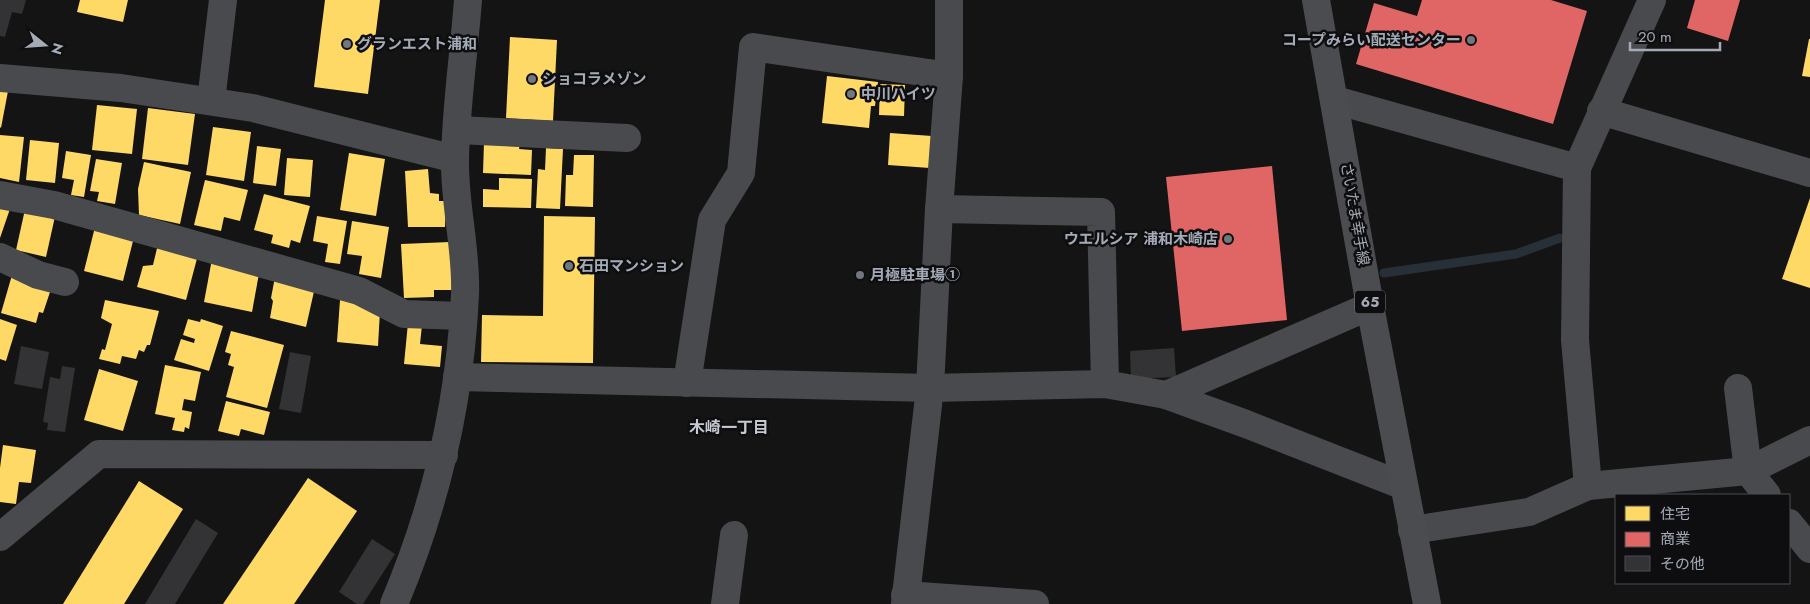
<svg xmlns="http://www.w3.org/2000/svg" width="1810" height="604" font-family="Jost,'Noto Sans JP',sans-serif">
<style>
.homes{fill:#ffd966}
.shops{fill:#e06666}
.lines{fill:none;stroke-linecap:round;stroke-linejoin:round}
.stream{stroke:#273036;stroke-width:9}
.building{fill:#333335}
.minor{stroke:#484a4d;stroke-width:28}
.major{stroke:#4a4c4f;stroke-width:28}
.poi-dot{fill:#72767d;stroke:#0e0e10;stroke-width:2}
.labels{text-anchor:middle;stroke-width:5;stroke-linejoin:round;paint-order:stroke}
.shield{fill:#0e0e10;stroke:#777c84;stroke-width:1}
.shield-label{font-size:14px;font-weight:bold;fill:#a4abb6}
.poi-label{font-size:15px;font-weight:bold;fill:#a4abb6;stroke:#0e0e10;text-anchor:start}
.street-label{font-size:15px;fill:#a4abb6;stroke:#0e0e10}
.neighbourhood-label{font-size:16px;font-weight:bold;fill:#c5cad2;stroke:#0e0e10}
</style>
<rect width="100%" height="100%" fill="#141414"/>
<g class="homes">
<path d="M80,0H128L123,22L77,12Z"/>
<path d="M325,0H380L368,94L314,87Z"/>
<path d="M510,37L557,40L553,121L506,118Z"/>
<path d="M1809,39H1810V77L1802,76Z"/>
<path d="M827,76L878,82L875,106H871L869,128L822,123Z"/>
<path d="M880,84L905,85L904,116L879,115Z"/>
<path d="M0,89L8,91L1,128L0,127Z"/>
<path d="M97,105L137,109L132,154L92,150Z"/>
<path d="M148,108L195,114L188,165L142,159Z"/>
<path d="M213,127L251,132L244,181L206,175Z"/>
<path d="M890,133L932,136L930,168L888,165Z"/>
<path d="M0,135L24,137L19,182L0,178Z"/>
<path d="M30,140L59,143L55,183L26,180Z"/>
<path d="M484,142L520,144L519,149L532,150L531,175L483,173Z"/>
<path d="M257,146L281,149L276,186L253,183Z"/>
<path d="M546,148L563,149L560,209L536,208L538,169L545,170Z"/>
<path d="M66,151L91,155L84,197L71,195L74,180L62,178Z"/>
<path d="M349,153L385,159L376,216L340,210Z"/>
<path d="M574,155H594L593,207L565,206L566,175H573Z"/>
<path d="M287,158L313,160L310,197L284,195Z"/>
<path d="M96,159L122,163L115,204L97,201L99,192L90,191Z"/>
<path d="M144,162L191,172L180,224L139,215L138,189Z"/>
<path d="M428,169L430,193L439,194V201H446L445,227H408L405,171Z"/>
<path d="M499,178L532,179L531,208L483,207V189L499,190Z"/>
<path d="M205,180L248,190L240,221L224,217L221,231L194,225Z"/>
<path d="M264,194L310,206L300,243L291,240L289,248L271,243L273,235L254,230Z"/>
<path d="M1810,198V288L1782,279Z"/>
<path d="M0,200L12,203L0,238Z"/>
<path d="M26,205L56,212L46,257L16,250Z"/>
<path d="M317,216L347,221L340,264L325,262L328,244L313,241Z"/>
<path d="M544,216L595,217L593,363L481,362L482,315L543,316Z"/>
<path d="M352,221L389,227L381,278L359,274L362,256L347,254Z"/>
<path d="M95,227L134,237L123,281L84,271Z"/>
<path d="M159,240L199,251L186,300L137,287L143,266L153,265Z"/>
<path d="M450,242L452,290H434V297L404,298L401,244Z"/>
<path d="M212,259L260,268L252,312L204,302Z"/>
<path d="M12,275L52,286L43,313L39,312L36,323L1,313Z"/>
<path d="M275,277L315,287L306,327L270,318L273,301L271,298Z"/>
<path d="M105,300L159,311L150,345H147L144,352L139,350L136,359L122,356L120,364L99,359L102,349L105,350L112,324L101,318Z"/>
<path d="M340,300L364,302L380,311L378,346L337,342Z"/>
<path d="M0,319L17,325L6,361L0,359Z"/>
<path d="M188,319L200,322L201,319L223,326L209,371L174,360L181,339L194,343L195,339L183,335Z"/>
<path d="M408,323L422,325L420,344L442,346L440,367L404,364Z"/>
<path d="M231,331L284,345L267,408L226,397L234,367L228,365L231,354L225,352Z"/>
<path d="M165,365L201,372L195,401L184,399L182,410L192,412L189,429L185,427L184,432L172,430L175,418L155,414Z"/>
<path d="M99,369L138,381L123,431L84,420Z"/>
<path d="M226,401L270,412L264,435L241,429L239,436L218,431Z"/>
<path d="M3,445L36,450L31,483L19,482L16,504L0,502V468Z"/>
<path d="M308,478L357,511L294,604H223Z"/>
<path d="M139,481L183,509L124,604H63Z"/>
</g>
<g class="shops">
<path d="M1422,0H1551L1587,11L1553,124L1356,64L1374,3L1417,16Z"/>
<path d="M1695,0H1740L1728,41L1687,28Z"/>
<path d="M1272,166L1287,320L1182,331L1166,177Z"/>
</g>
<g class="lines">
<path class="stream" d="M1384,273L1516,254L1560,238"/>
</g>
<g class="building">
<path d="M0,0H26L22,14L12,12L5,37L0,36Z"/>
<path d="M21,346L49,352L42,389L14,384Z"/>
<path d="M1174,348L1176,377L1131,379L1130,351Z"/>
<path d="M290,352L311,356L301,413L279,409Z"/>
<path d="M62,366L75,368L65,432L47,430L48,423L43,422L50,377L60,379Z"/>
<path d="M196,519L218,533L175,604H145Z"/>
<path d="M372,539L395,554L363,604H357L339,592Z"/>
</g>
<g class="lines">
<g class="minor">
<path d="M0,78L121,88L253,108L455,159"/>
<path d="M1335,100L1577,168"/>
<path d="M211,101L223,0"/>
<path d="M1601,111L1810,173"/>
<path d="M458,130L627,138"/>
<path d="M0,195L54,205L359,291L404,314L463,316"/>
<path d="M939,209L1101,212L1105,384"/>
<path d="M0,257L38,275L65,282"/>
<path d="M1370,306L1166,395L1246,424L1404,486"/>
<path d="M457,377L930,388L1105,384L1166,395"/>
<path d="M687,383L712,220L741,173L753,47L949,76"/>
<path d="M1738,388L1748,471L1767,495"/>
<path d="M1588,486L1748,471L1810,440"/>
<path d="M1789,523L1810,549"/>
<path d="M1412,530L1529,512L1588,486L1575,340L1577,168L1652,0"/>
<path d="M0,537L99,454L444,455"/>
<path d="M905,595L1035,604"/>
<path d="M394,604C436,505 460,403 465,295C467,250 454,204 455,159C456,106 464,53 468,0"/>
<path d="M725,604L734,535"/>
<path d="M905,604L930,388L939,209L949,76V0"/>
</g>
<path class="major" d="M1316,0L1370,306L1427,604"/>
</g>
<g class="poi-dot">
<circle cx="1471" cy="40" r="5"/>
<circle cx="347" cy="44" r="5"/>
<circle cx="532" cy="79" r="5"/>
<circle cx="851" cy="94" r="5"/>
<circle cx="1228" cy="239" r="5"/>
<circle cx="569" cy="266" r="5"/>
<circle cx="860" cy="275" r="5"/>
</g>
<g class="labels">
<rect class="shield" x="1355" y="290.5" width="30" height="23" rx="4"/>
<g class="shield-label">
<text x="1370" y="307">65</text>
</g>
<g class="poi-label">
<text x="1461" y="45" text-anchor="end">コープみらい配送センター</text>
<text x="357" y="49">グランエスト浦和</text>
<text x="542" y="84">ショコラメゾン</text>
<text x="861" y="99">中川ハイツ</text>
<text x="1218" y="244" text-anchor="end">ウエルシア 浦和木崎店</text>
<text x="579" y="271">石田マンション</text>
<text x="870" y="280">月極駐車場①</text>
</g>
<g class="street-label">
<text transform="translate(1355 214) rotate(80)" y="5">さいたま幸手線</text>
</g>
<g class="neighbourhood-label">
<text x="729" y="433">木崎一丁目</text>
</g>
</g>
<rect x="1615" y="494" width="175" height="90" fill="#0e0e10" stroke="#4a4d52"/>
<rect x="1625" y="506" width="25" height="15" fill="#ffd966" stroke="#4a4d52"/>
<text x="1660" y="519" font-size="15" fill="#a4abb6">住宅</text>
<rect x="1625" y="532" width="25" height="15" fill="#e06666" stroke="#4a4d52"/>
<text x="1660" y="544" font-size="15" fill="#a4abb6">商業</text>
<rect x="1625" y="556" width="25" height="15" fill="#333335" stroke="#4a4d52"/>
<text x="1660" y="569" font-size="15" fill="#a4abb6">その他</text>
<g transform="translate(45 45) rotate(107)" stroke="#0e0e10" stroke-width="4" paint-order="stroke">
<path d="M0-4L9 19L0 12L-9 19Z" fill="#a4abb6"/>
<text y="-8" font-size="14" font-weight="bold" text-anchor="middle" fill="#a4abb6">N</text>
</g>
<path d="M1630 42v8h90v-8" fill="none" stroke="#a4abb6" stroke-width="2.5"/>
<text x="1638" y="42" font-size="15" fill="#a4abb6" stroke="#0e0e10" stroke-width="4" paint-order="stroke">20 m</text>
</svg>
